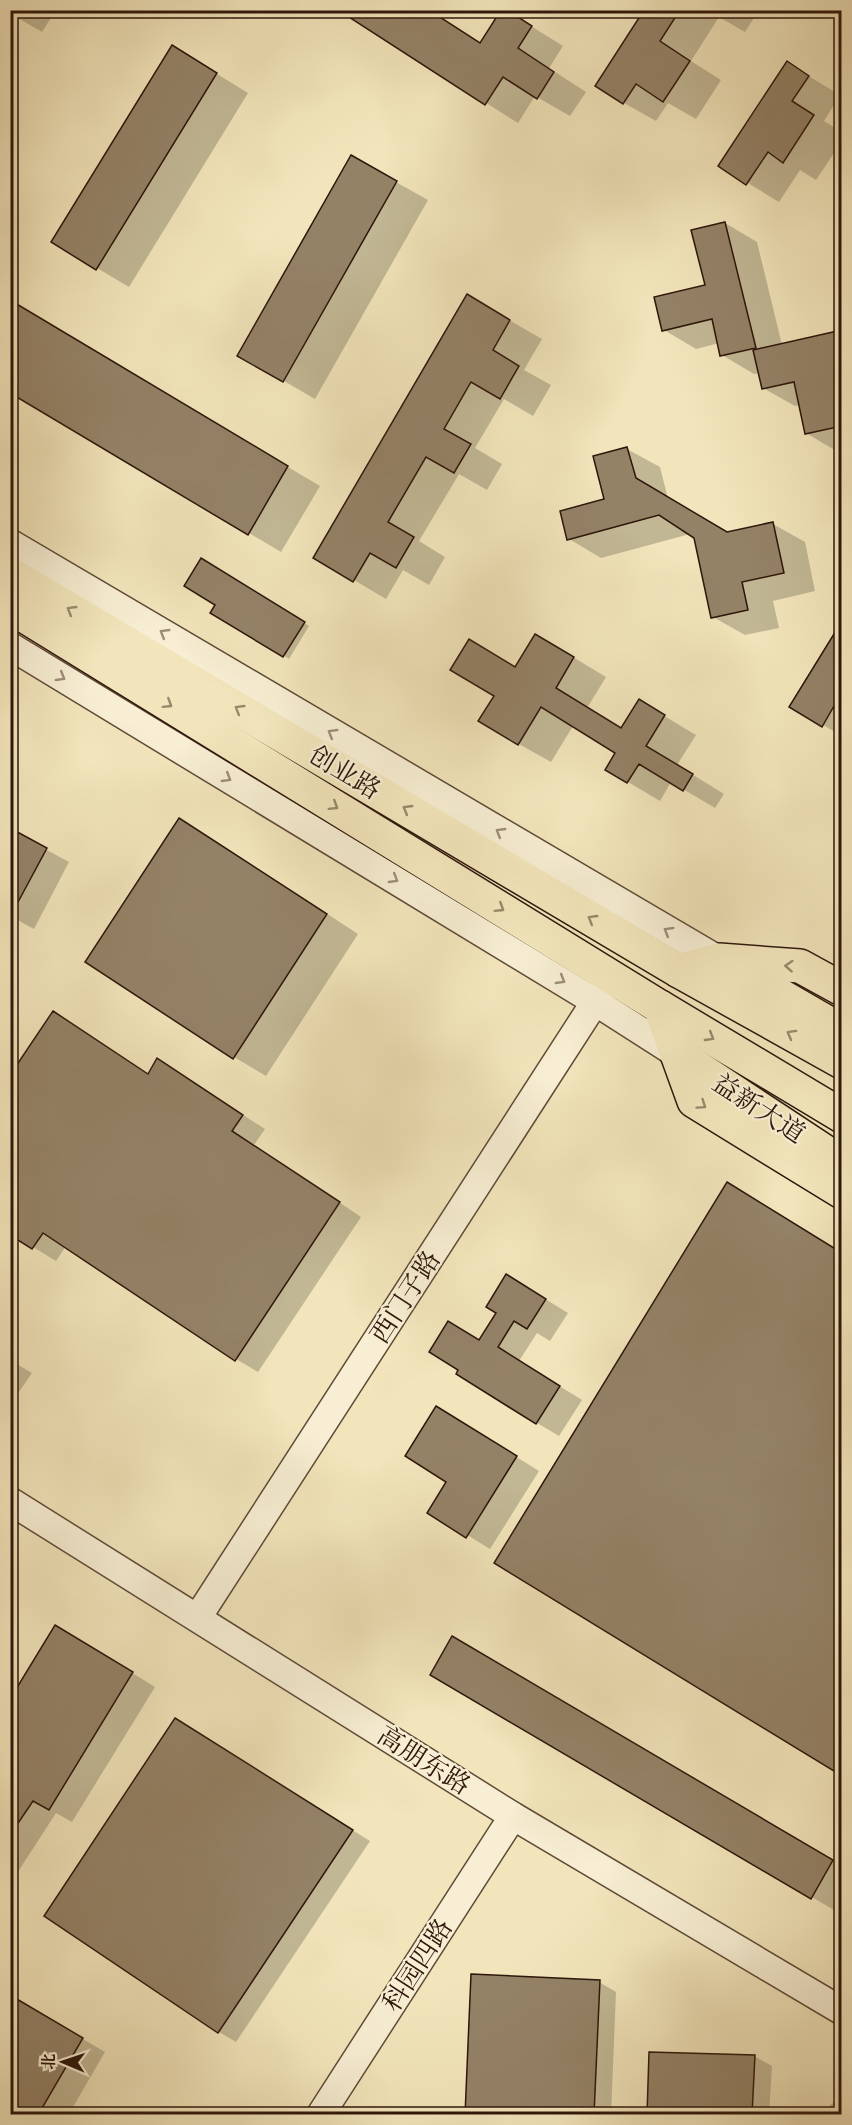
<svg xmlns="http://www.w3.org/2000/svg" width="852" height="2125" font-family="'IM FELL DW Pica','Noto Serif SC',serif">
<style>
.shadow{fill:#0003}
.building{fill:#948267;stroke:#2e160b;stroke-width:1.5}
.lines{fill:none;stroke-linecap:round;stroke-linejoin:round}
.minor-casing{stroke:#5f4a37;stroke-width:30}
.major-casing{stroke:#2e160b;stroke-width:36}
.highway-casing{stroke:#2e160b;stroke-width:36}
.minor{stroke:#f7eed3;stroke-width:27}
.major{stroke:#f2e5bb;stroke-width:33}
.highway{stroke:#f2e5bb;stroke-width:33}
.oneway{stroke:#9a886c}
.oneway2{stroke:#9d8d79}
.labels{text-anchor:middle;stroke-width:4.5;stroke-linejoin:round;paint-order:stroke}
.street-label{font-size:26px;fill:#2e160b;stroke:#f7eed3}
</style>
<rect width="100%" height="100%" fill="#f2e5bb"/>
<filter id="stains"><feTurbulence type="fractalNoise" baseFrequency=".00333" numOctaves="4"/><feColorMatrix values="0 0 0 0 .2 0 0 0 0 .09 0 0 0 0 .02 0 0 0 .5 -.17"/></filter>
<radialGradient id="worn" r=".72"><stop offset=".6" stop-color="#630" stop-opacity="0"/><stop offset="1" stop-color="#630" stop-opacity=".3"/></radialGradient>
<g class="shadow">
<path d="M10,10H56L42,32L16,17L10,27Z"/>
<path d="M505,10L563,46L549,68L586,92L570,116L535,96L518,123L354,19L481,44Z"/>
<path d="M646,10H713L710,15H714L717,10H759L745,32L719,17L691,61L721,80L696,119L668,103L656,121L624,103Z"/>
<path d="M787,63L840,95L824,121L842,132V141L816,180L800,170L779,202L720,166Z"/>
<path d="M204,66L248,93L129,287L97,268Z"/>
<path d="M10,71L15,74L10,81Z"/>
<path d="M351,157L428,200L315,399L239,355Z"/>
<path d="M725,223L757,242L782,345L842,332V451L838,452L806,433L800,405L795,406L763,388L760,373L754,374L722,355L719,343L696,349L664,330L706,286Z"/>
<path d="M467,296L542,339L524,370L551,385L533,416L504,399L475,448L502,464L487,490L459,474L419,541L445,557L429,585L403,570L386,599L315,557Z"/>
<path d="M10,302L320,486L281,552L10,391Z"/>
<path d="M627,449L660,467L668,499L727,534L773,524L805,542L815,591L773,601L779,628L745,635L713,617L695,537L690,534L601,558L569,539L606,500Z"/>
<path d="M202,560L309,626L289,659L213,612L217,605Z"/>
<path d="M842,624V736L823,725Z"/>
<path d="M568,654L606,677L587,708L622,730L639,701L696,735L677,765L724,794L715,808L671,782L660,801L628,782L607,770L617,753L573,726L551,762L519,744L516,668Z"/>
<path d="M179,820L211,838L358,934L266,1076L234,1057Z"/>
<path d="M10,830L69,862L34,929L10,916Z"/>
<path d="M54,1013L150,1075L180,1074L265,1129L254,1145L361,1217L258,1372L236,1359L66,1246L56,1261L10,1233Z"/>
<path d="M529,1289L568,1313L550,1341L537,1333L519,1361L582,1400L559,1436L537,1423L480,1341L498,1313Z"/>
<path d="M10,1360L32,1373L10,1405Z"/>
<path d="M459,1421L539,1471L490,1549L430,1512L448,1482Z"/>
<path d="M453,1638L842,1866V1898L834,1910L432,1674Z"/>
<path d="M79,1640L155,1687L72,1822L56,1813L10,1884V1702Z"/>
<path d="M192,1730L370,1841L236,2042L219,2032Z"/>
<path d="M599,1982L616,1992L611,2114H467Z"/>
<path d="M10,1996L105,2052L69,2114H34Z"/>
<path d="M754,2056L772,2066L769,2114H649Z"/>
<path d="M842,2096V2114H819Z"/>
</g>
<g class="building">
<path d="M338,10H429L480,43L501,10H507L532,26L518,48L554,72L537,99L503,77L485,105Z"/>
<path d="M644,10H680L660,41L690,61L663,102L636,84L623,104L595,86Z"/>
<path d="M172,45L217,73L96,270L51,242Z"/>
<path d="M787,61L809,76L792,101L814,115L783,163L768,152L746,185L718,166Z"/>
<path d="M351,155L397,181L283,382L237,356Z"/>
<path d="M725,222L756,348L720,356L712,319L662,331L654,297L705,285L691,230Z"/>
<path d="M467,294L510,320L493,350L519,366L500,399L471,382L444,429L471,444L454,473L426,457L388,522L414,537L396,568L370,553L353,582L313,558Z"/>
<path d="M10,300L288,466L248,535L10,393Z"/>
<path d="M842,330V426L805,434L794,382L762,389L753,350Z"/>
<path d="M627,447L636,478L727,532L773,522L784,573L742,582L748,610L711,618L694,538L659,515L567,540L560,511L604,499L593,456Z"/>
<path d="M201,558L305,622L283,657L210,613L215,605L184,586Z"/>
<path d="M842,621V711L834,706L822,727L789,707Z"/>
<path d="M535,634L574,657L556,688L621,728L639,699L665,715L646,746L693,774L683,791L639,764L627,783L605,770L615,753L541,707L518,745L478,721L494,696L450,670L469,639L515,667Z"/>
<path d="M179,818L327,914L233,1059L85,962Z"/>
<path d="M10,828L47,848L10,917Z"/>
<path d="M53,1011L148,1074L157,1058L243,1115L232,1131L340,1202L235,1361L43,1233L32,1249L10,1235V1075Z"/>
<path d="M727,1182L842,1253V1776L494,1563Z"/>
<path d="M506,1274L546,1299L527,1329L514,1321L498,1347L560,1386L536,1424L456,1374L458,1370L429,1352L448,1321L479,1340L496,1313L486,1307Z"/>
<path d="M436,1406L517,1456L466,1538L427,1513L446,1482L405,1456Z"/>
<path d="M55,1625L133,1672L49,1810L33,1801L10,1835V1699Z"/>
<path d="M452,1636L833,1860L811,1899L430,1675Z"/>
<path d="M175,1718L353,1830L218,2033L44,1916Z"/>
<path d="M471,1974L600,1980L594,2115H465Z"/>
<path d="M10,1995L83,2038L38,2115H31L10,2102Z"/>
<path d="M649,2052L755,2055L752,2115H647Z"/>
</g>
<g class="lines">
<defs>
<g id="minor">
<path d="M10,543L719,960"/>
<path d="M10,646L594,1001L677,1054"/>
<path d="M10,1501L513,1816L842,2011"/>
<path d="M198,1617L604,988"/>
<path d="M321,2114L513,1816"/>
</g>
<g id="major">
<path d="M10,574L679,971L719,960L800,966L842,989"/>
<path d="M10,607L660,1007L694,1101L842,1192"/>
<path d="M726,964L842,1031"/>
<path d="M677,1054L842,1163"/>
</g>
<g id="highway">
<path d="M679,971L842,1062"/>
<path d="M660,1007L842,1116"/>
</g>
</defs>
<use href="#minor" class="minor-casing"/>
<use href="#major" class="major-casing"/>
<use href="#highway" class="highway-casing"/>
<use href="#minor" class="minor"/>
<use href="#major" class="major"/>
<use href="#highway" class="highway"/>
</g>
<defs><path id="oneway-chevron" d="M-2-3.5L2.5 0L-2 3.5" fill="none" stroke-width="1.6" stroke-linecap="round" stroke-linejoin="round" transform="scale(1.5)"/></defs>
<g class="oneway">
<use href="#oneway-chevron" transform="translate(71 610) rotate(-149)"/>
<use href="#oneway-chevron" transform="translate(168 704) rotate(32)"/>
<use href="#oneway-chevron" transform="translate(239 709) rotate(-149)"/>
<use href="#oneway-chevron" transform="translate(334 806) rotate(32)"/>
<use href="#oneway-chevron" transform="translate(407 809) rotate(-149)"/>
<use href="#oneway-chevron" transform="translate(500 908) rotate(32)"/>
<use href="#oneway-chevron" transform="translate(592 919) rotate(-149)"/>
<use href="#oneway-chevron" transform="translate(789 966) rotate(-176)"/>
<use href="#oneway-chevron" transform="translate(791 1034) rotate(-151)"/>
<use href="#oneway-chevron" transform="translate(710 1037) rotate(31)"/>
<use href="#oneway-chevron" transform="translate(702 1105) rotate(35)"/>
</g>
<g class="oneway2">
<use href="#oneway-chevron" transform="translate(164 633) rotate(-149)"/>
<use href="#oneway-chevron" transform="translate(61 677) rotate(31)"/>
<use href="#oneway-chevron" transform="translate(332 733) rotate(-149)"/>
<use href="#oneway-chevron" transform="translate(227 778) rotate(31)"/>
<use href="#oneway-chevron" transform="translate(500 832) rotate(-149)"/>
<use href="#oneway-chevron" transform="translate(394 879) rotate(31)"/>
<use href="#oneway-chevron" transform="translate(668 931) rotate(-149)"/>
<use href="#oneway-chevron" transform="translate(561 980) rotate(31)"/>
</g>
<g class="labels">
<g class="street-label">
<text transform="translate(345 772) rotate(31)" y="9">创业路</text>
<text transform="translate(759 1108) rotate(33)" y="9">益新大道</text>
<text transform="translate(405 1297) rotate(-57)" y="9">西门子路</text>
<text transform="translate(424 1760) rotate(32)" y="9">高朋东路</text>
<text transform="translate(417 1965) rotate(-57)" y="9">科园四路</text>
</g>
</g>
<rect width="852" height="2125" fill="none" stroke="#f2e5bb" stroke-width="36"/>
<rect x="12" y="12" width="828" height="2101" fill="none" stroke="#2e160b" stroke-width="3"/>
<rect x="18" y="18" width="816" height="2089" fill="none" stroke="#2e160b" stroke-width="1.5"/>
<g transform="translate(63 2062) rotate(272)" stroke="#f7eed3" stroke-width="4.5" paint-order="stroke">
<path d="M0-4.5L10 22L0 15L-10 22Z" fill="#2e160b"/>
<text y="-9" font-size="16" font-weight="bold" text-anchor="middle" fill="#2e160b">北</text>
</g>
<rect width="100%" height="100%" filter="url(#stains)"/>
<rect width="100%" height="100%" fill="url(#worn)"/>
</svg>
